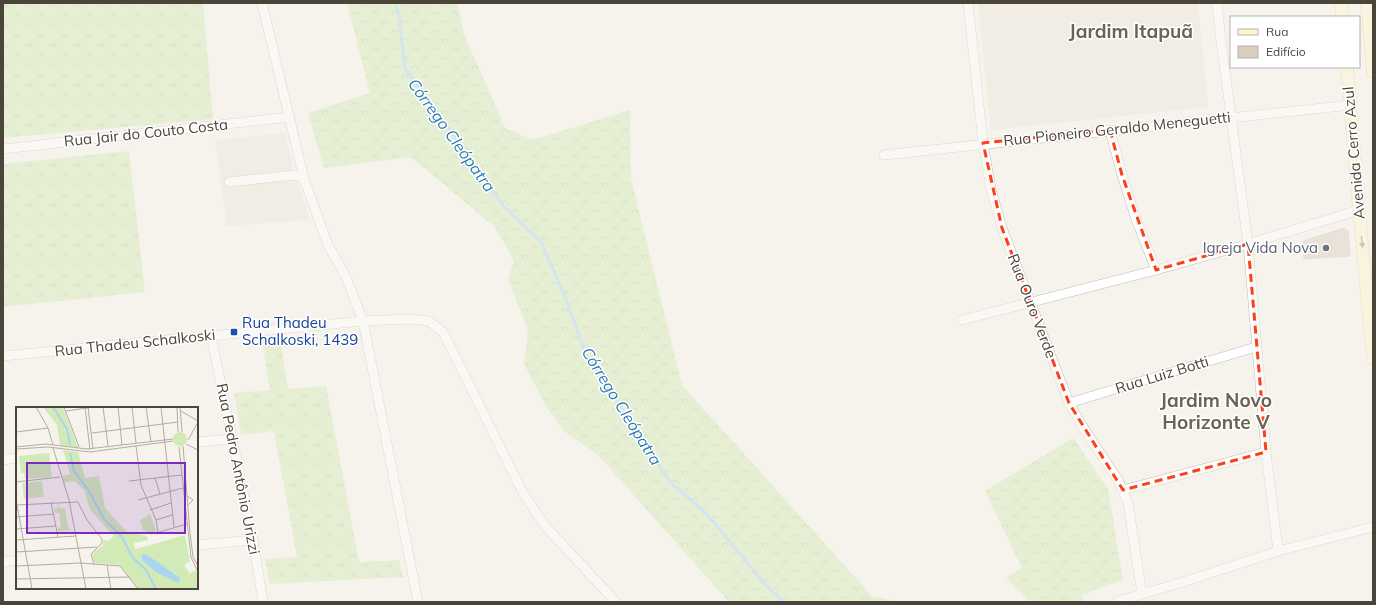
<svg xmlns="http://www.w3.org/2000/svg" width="1376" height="605" font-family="Mulish,sans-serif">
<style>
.residential{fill:#eae5da}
.grass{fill:url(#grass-tufts)}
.forest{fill:url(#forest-crowns)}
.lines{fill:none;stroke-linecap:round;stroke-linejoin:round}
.stream{stroke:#a9d4f2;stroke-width:3}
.building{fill:#d8cfc1;stroke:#d3c7b4}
.minor-casing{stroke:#c2bbae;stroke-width:10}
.secondary-casing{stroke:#d6c79b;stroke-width:13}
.minor{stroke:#fff;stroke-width:9}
.secondary{stroke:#fff3cd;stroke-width:12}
.oneway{fill:#9c937c}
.marked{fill:none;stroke:#fc3f1d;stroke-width:3;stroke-dasharray:8 5;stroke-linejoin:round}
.worship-dot{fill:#6b7280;stroke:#fff;stroke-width:1.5}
.transit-dot{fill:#1a4fb4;stroke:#fff;stroke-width:1.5}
.labels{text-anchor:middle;stroke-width:3;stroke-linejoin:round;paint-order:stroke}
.street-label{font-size:15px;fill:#4b4439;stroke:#fff}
.worship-label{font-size:15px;fill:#5b616d;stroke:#fff;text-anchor:end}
.transit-label{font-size:15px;fill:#164399;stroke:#fff;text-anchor:start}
.water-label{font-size:16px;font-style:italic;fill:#2e7ab2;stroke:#fff}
.district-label{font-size:19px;font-weight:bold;fill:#6e6250;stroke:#fff}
.inset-river{fill:none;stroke:#a9d4f2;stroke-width:2}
.inset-road{fill:none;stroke:#b2ada4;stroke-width:1}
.view{fill:#7b2cbf;fill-opacity:0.15;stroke:#7b2cbf;stroke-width:2}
.inset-edge{fill:none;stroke:#4b4439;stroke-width:2}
</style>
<defs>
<pattern id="grass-tufts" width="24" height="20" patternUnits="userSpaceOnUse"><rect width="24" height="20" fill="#d2eab5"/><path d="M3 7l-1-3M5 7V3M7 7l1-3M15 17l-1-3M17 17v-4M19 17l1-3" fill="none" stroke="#b6ca9c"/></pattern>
<pattern id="forest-crowns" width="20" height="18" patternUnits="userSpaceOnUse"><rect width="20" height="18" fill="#d2eab5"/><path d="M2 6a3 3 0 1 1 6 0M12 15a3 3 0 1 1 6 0" fill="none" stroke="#b6ca9c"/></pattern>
</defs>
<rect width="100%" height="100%" fill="#f6f3ec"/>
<g class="residential">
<path d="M978,3H1198L1208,107L991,130Z"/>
<path d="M285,133L295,175L310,220L227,226L215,140Z"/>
</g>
<g class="grass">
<path d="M3,3H203L213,119L3,138Z"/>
<path d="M129,151L145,292L3,307V164Z"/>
<path d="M281,344L288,389L326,386L359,562L399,560L403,577L270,584L265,559L297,557L274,431L241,435L234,393L270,390L263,346Z"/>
</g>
<g class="forest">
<path d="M347,3H457L464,34L505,128L533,140L630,110L631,179L682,385L872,596L898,602H729L598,455L565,432L547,408L524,364L528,330L508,279L514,261L495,227L411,157L324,168L308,113L370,93Z"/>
<path d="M1073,438L1108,489L1123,580L1081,595L1084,602H1033L1029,600L1006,578L1022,568L985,491Z"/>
</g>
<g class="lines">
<path class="stream" d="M396,3L399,15L405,69L438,113L504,207L541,242L566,299L585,352L631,423L670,482L707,514L769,589L784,602"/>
</g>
<path class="building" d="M1344,228L1348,231L1350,256L1304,259L1303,241Z"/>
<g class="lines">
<defs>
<g id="minor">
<path d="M262,3L304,179L328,245L346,277L363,321L418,602"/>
<path d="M968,3L983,143L991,189L1002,228L1069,403L1086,432L1118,480L1128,503L1142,594"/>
<path d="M1217,3L1221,41L1248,244L1266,452L1278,551"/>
<path d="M1110,130L1122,175L1136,219L1156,270"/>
<path d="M3,149L290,117"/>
<path d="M884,155L1351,105"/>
<path d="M229,182L295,175L304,179"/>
<path d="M962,320L1156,270L1248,244L1359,210"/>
<path d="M211,336L253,540L263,602"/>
<path d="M3,356L363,321L411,319L429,321L443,332L523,493L546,527L616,602"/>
<path d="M1069,403L1256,347"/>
<path d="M197,442L231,439"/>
<path d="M3,460L17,458"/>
<path d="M1123,490L1266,452"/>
<path d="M197,545L253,540"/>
<path d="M3,562L17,560"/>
<path d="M1118,601L1180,583L1278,551L1373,527"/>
</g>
<g id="secondary">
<path d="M1341,3L1342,17"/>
<path d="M1367,3L1373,72"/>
<path d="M1347,67L1359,210L1373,359"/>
</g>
</defs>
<use href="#minor" class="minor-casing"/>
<use href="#secondary" class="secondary-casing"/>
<use href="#minor" class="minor"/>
<use href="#secondary" class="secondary"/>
</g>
<defs><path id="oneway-solid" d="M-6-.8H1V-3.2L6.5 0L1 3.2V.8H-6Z"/></defs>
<use class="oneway" href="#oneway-solid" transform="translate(1362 242) rotate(84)"/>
<path d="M0 0H1376V605H0ZM1110,130L1122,175L1156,270L1248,244L1266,452L1123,490L1069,403L1002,228L983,143Z" fill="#f6f3ec" fill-opacity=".55" fill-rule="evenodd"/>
<path class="marked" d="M1110,130L1122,175L1156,270L1248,244L1266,452L1123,490L1069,403L1002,228L983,143Z"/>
<circle class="worship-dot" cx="1326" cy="248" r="4"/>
<rect class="transit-dot" x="230" y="328" width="8" height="8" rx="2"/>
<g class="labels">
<g class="street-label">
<text transform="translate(1117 129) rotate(-6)" y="5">Rua Pioneiro Geraldo Meneguetti</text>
<text transform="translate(146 133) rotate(-6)" y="5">Rua Jair do Couto Costa</text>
<text transform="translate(1354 153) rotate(-95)" y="5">Avenida Cerro Azul</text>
<text transform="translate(1032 306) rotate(69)" y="5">Rua Ouro Verde</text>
<text transform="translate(135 343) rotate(-6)" y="5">Rua Thadeu Schalkoski</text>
<text transform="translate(1162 375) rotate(-17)" y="5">Rua Luiz Botti</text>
<text transform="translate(238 469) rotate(79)" y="5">Rua Pedro Antônio Urizzi</text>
</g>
<g class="worship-label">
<text x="1318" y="253">Igreja Vida Nova</text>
</g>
<g class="transit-label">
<text x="242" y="328">Rua Thadeu<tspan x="242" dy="17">Schalkoski, 1439</tspan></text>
</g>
<g class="water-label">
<text transform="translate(452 135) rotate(54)" y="6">Córrego Cleópatra</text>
<text transform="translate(622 406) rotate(58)" y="6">Córrego Cleópatra</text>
</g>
<g class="district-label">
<text x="1131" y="38">Jardim Itapuã</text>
<text x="1216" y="407">Jardim Novo<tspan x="1216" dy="22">Horizonte V</tspan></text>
</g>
</g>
<g transform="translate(16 407)">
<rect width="182" height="182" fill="#f6f3ec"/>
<path d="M33,46L36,70L9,72L8,66L5,67L3,49ZM26,74L28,90L8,92L6,76ZM41,96L44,101H49L52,121L57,123L42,124V121L45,120L43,106H39L38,102L42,101ZM169,128L174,154L168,158L174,167L161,168L150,161L152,158L138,148L131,139Z" fill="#d2eab5"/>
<path d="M27,0H47L62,41L44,38L41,18ZM47,43L62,45L69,71L83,69L89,101L111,125L131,129L132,133L118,136L119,142L131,139L138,148L152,158L151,162L161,168L163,164L172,168L179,163L182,167V182H122L104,158L79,156L76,147L86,139L88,133L92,134L98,129L74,103L68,83L58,74L48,76L46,69L54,67ZM134,107L140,123L135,128L127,123L124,113Z" fill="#d2eab5"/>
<path d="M157 32a7 7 0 1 1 14 0a7 7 0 1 1-14 0Z" fill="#d2eab5"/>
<path d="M126,147L131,148L164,171L163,176L140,165L126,153Z" fill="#a9d4f2"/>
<path class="inset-river" d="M37,0L51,22L54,38M54,46L58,64L73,84L88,112L106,130L117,151L130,163L140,182"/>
<path class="inset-road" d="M20,0L32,21L37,38M48,0L63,40M69,0L74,43M72,0L77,42M87,0L92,39M102,0L106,38M116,0L120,36M130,0L135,35M145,0L158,120M161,0L162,25M164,0L166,25M50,4L78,0M165,4L182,14M0,25L32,21M76,26L162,15M172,33L182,15M170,37L182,43M120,39L125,78L140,113L142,125M167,39L174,126L177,150L182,159M0,40L30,37L71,42L157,32M163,40L175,150L182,165M37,41L53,93L70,182M0,42L32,40L74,45L157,34M139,71L144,87M113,74L166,68M0,75L44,70M171,89L177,93L172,98M0,92L16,182M122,93L167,81M35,95L42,130M0,98L62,95L71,113L86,132V136L75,147L78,157M134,103L155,96M0,110L38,107M140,113L156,108M0,122L40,119M140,126L171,117M0,133L60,129M0,145L81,140M91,158L95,182M0,159L64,156L104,159L122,182M0,172L114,170"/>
<path class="view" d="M11,56H169V126H11Z"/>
<rect width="182" height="182" class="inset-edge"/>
</g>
<rect width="1376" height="605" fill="none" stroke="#4b4439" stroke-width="8"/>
<rect x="1230" y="16" width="130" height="52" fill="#ffffff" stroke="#b7b4b0"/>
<rect x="1238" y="29" width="20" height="6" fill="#fff3cd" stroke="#b7b4b0"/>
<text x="1266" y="36" font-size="12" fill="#4b4439">Rua</text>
<rect x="1238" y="46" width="20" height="12" fill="#d8cfc1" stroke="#b7b4b0"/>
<text x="1266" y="56" font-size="12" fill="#4b4439">Edifício</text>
</svg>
